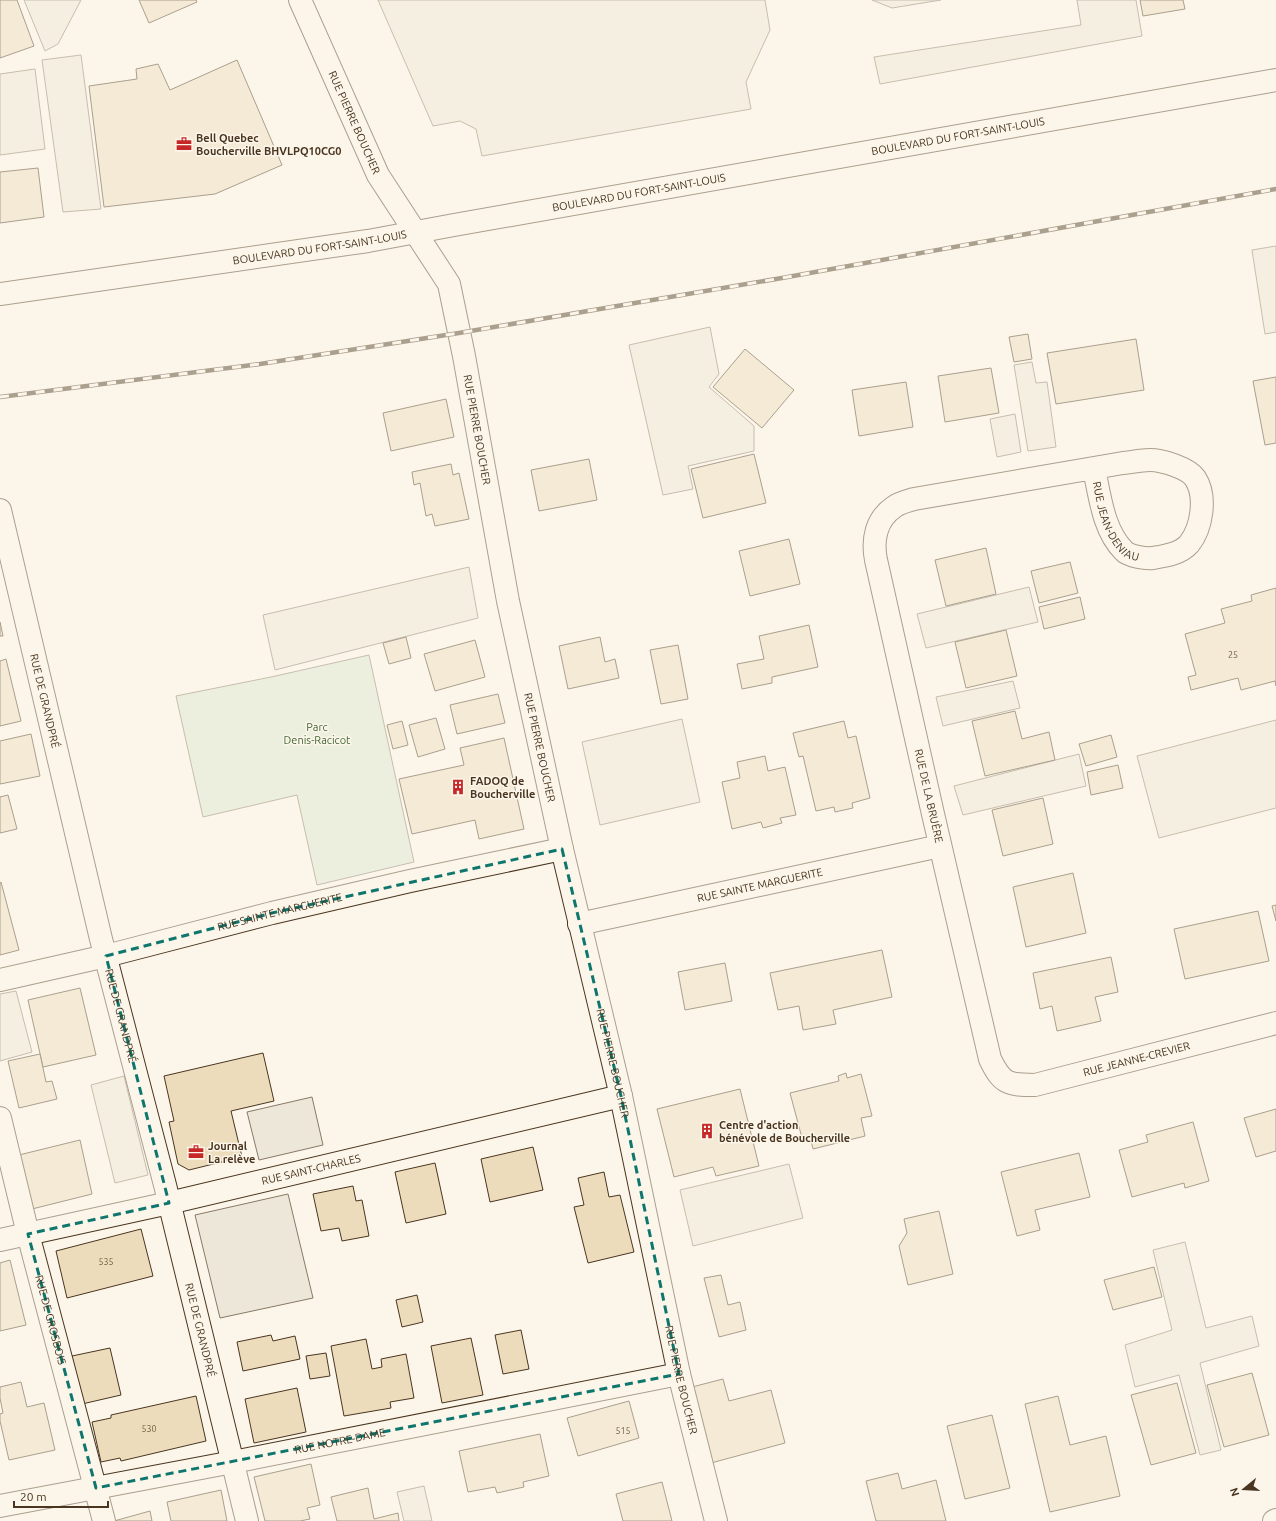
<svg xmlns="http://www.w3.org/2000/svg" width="1276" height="1521" font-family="Ubuntu,sans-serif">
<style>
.green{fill:#dce7d0;stroke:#887966}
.parking{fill:#ede7d9;stroke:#887966}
.building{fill:#ecdcbc;stroke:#4a3520}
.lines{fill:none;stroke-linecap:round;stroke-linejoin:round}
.minor-casing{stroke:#4a3520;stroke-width:24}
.minor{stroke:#fbf6e9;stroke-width:22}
.rail-casing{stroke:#4a3520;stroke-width:4.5}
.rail{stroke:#fbf6e9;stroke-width:3;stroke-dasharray:9;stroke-linecap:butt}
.marked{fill:none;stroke:#0f766e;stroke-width:3;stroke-dasharray:8 5;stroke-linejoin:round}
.labels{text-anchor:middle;stroke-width:3;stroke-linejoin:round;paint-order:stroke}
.number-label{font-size:9px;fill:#725f47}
.street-label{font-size:11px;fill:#4a3520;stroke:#fbf6e9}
.poi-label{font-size:11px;font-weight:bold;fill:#4a3520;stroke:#fbf6e9;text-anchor:start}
.park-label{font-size:11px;fill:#436837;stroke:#fbf6e9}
</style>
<rect width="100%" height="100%" fill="#fbf6e9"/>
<path class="green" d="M369,655L414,862L317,885L297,795L203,817L176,696L271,677Z"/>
<g class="parking">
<path d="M24,0H81L58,44L45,51Z"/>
<path d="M378,0H765L770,30L746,82L751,109L482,156L476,129L460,121L433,126Z"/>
<path d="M872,0H941L892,8Z"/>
<path d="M1077,0H1136L1142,36L880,84L874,57L1081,25Z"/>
<path d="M81,55L101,209L63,212L42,60Z"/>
<path d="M35,69L45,149L0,155V74Z"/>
<path d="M1276,246V332L1265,334L1252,250Z"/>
<path d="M710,327L719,374L709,387L754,426V451L688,466L693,489L663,495L629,345Z"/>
<path d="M1032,362L1036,383L1047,382L1056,447L1028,451L1014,365Z"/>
<path d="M1015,414L1021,452L997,457L990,419Z"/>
<path d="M469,567L478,618L275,670L263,615Z"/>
<path d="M1029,587L1038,622L926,648L917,614Z"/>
<path d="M1013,681L1020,708L943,726L936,697Z"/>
<path d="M682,719L700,802L600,825L582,742Z"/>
<path d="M1276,720V808L1159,838L1137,756Z"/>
<path d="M1079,754L1086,786L963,815L954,786Z"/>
<path d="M16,991L32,1052L0,1061V994Z"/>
<path d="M124,1076L148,1175L115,1183L91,1085Z"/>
<path d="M312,1097L323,1145L259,1160L247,1112Z"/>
<path d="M789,1164L803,1218L693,1246L680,1190Z"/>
<path d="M288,1194L313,1298L220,1318L195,1215Z"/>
<path d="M1185,1242L1206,1328L1252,1316L1259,1346L1200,1363L1221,1450L1200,1455L1179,1375L1135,1387L1125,1345L1172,1330L1153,1250Z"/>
<path d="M424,1486L432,1521H404L397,1492Z"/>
</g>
<g class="building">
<path d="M0,0H17L34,46L0,58Z"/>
<path d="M139,0H196L197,2L149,23Z"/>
<path d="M1140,0H1183L1185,9L1143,16Z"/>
<path d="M237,60L282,165L215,194L104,207L89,86L137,79L136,69L158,64L170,90Z"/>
<path d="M38,168L44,217L0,223V172Z"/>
<path d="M1028,334L1032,359L1014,362L1009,337Z"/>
<path d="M1136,339L1144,390L1056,404L1047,353Z"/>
<path d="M745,349L794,390L762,428L713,387Z"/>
<path d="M991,368L999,413L945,422L938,376Z"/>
<path d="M1276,377V443L1265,445L1253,381Z"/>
<path d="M906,382L913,427L859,436L852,390Z"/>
<path d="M446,399L454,437L391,451L383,413Z"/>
<path d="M754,454L766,503L703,518L691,469Z"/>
<path d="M589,459L597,500L539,511L531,470Z"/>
<path d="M451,464L453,475L459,473L469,519L435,526L432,514L426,516L420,483L414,485L412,472Z"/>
<path d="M789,539L800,584L750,596L739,551Z"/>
<path d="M986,548L996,594L946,606L935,560Z"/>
<path d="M1070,562L1078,593L1039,603L1031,571Z"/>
<path d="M1276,588V686L1275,681L1241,690L1238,678L1191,690L1188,677L1196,675L1185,634L1225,623L1221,609L1252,601L1251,595Z"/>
<path d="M1080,597L1085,619L1044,629L1039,607Z"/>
<path d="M0,622L3,636H0Z"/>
<path d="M809,625L818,667L772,677V683L742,689L737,664L764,659L759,636Z"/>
<path d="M1006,630L1017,676L966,688L955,642Z"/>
<path d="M406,637L411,658L389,664L383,643Z"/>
<path d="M600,637L605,662L615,659L619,678L568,689L559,646Z"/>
<path d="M475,640L485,677L435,691L424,654Z"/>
<path d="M678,645L688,699L661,704L650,650Z"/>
<path d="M6,659L21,721L0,726V661Z"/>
<path d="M498,694L505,723L457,734L450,705Z"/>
<path d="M1015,711L1022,739L1049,732L1055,760L985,776L972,721Z"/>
<path d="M436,718L445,749L418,757L409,725Z"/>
<path d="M402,721L408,745L393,749L387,725Z"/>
<path d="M844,721L848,738L856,736L870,798L852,803L853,808L835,812L834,807L816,811L803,756L799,757L793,733Z"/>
<path d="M31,734L40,776L0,784V741Z"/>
<path d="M1111,735L1117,757L1086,766L1079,744Z"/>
<path d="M504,738L524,829L479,839L475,820L412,834L399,779L464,765L460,748Z"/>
<path d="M765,756L768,771L785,767L796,815L780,818L782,823L763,828L761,822L732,829L722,782L740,778L737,762Z"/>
<path d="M1118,765L1123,788L1091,795L1087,772Z"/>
<path d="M8,795L17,829L0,833V797Z"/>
<path d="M1043,798L1053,844L1003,856L992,810Z"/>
<path d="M1073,873L1086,933L1026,947L1013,887Z"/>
<path d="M1,882L19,950L0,955V883Z"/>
<path d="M1276,905V921L1272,906Z"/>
<path d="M1258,911L1269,961L1185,979L1174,929Z"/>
<path d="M882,950L892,997L833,1010L836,1024L803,1030L799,1006L778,1010L770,973Z"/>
<path d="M1111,957L1118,992L1095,997L1101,1021L1057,1031L1052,1006L1040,1009L1033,973Z"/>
<path d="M725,963L732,1001L685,1010L678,972Z"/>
<path d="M80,988L96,1055L43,1067L28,1000Z"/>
<path d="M263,1053L274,1101L231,1111L242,1157L189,1170L178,1164L169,1122L174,1121L164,1076Z"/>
<path d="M40,1054L46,1082L52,1081L57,1099L19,1108L8,1061Z"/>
<path d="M846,1073L847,1078L861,1074L872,1116L861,1118L865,1136L813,1149L810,1137L802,1138L790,1093L839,1081L838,1076Z"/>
<path d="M740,1089L759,1166L716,1176L713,1167L674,1177L657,1109Z"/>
<path d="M1276,1109V1151L1256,1157L1244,1118Z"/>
<path d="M1193,1122L1209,1181L1185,1188L1184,1183L1132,1197L1119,1150L1148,1142L1146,1135Z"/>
<path d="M80,1140L92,1194L32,1209L19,1155Z"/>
<path d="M533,1147L543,1190L490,1202L481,1159Z"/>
<path d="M1079,1153L1090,1197L1035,1210L1040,1230L1017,1236L1001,1172Z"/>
<path d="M435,1163L446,1214L406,1223L395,1172Z"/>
<path d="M604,1172L609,1197L620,1195L634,1252L588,1263L574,1207L584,1205L578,1178Z"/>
<path d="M353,1186L356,1201L362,1200L369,1236L342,1241L339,1228L321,1231L313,1194Z"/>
<path d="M939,1211L953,1274L908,1285L899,1246L907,1233L904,1219Z"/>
<path d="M141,1229L153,1276L67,1298L56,1251Z"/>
<path d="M10,1260L26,1325L0,1331V1263Z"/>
<path d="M1154,1267L1162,1297L1113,1310L1104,1280Z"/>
<path d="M721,1275L728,1305L740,1302L746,1330L719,1337L704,1278Z"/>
<path d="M417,1295L423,1322L402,1327L396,1300Z"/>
<path d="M521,1330L529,1369L503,1374L495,1335Z"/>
<path d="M271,1335L273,1341L295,1336L300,1359L243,1371L237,1342Z"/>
<path d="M471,1338L483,1395L442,1403L431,1346Z"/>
<path d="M366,1339L372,1369L382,1367L381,1359L406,1354L414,1398L390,1402L391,1408L344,1416L331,1346Z"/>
<path d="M110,1348L121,1395L82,1404L72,1356Z"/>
<path d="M326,1353L330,1376L310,1379L306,1356Z"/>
<path d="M1252,1373L1269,1435L1224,1447L1207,1385Z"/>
<path d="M723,1379L729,1401L771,1390L785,1443L711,1463L692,1387Z"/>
<path d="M21,1382L27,1407L44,1403L55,1450L9,1460L0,1421V1414L3,1413L0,1398V1387Z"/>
<path d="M1177,1383L1196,1453L1151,1465L1131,1395Z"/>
<path d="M297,1388L306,1432L254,1443L245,1399Z"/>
<path d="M196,1396L206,1441L121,1461L120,1458L101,1462L92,1422L111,1418V1415Z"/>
<path d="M1058,1396L1070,1445L1106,1436L1120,1496L1050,1512L1025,1404Z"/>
<path d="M629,1401L639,1438L578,1456L567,1418Z"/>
<path d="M992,1415L1010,1488L965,1499L947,1426Z"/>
<path d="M540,1434L549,1476L523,1482L524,1487L497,1493L495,1487L468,1492L459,1451Z"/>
<path d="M311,1464L320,1505L307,1508L310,1519L300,1521H265L254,1477Z"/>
<path d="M898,1473L902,1489L936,1480L946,1521H876L866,1481Z"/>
<path d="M662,1482L672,1521H623L616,1494Z"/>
<path d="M368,1488L374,1519L398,1513L399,1521H337L331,1497Z"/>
<path d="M221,1490L227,1521H171L167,1502Z"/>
<path d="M150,1511L152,1521H114Z"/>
</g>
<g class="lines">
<defs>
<g id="minor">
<path id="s1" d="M300,0L378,175L449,284L464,356L508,601L562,849L621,1096L679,1374L716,1521"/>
<path id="s2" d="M0,294L368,241L454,225L1276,80"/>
<path id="s3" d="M1094,469C1100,496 1103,530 1124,551C1128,556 1146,559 1153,558C1165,556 1180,554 1189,544C1202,528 1207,496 1195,478C1188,468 1162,460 1150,460C1142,460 1132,462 1123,463L914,499C908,501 899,503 894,507C876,519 872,540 876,560L933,814L990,1059C1002,1084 1008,1085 1035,1085L1276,1023"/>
<path id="s4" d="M0,510L101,939L165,1185L247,1521"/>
<path id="s5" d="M579,924L940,846"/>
<path id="s6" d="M0,980L106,956L272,913L410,881L562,849"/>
<path id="s7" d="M0,1118L28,1234L104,1521"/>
<path id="s8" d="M0,1240L169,1203L621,1096"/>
<path id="s9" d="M0,1506L233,1462L679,1374"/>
<path d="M1274,1521L1276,1520"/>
</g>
</defs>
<use href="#minor" class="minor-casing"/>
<use href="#minor" class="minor"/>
<defs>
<path id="rail" d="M0,397L260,364L459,333L782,278L1276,189"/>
</defs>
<use href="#rail" class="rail-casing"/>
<use href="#rail" class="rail"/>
</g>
<path d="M0 0H1276V1521H0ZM562,849L621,1096L679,1374L96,1488L28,1234L169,1203L106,956L272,913Z" fill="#fbf6e9" fill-opacity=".55" fill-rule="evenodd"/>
<path class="marked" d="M562,849L621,1096L679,1374L96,1488L28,1234L169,1203L106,956L272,913Z"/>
<defs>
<symbol id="office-bare" viewBox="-9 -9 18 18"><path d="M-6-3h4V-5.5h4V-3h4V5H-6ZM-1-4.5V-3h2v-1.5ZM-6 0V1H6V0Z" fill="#c62828" stroke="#fbf6e9" stroke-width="2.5" paint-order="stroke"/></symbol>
<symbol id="building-bare" viewBox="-9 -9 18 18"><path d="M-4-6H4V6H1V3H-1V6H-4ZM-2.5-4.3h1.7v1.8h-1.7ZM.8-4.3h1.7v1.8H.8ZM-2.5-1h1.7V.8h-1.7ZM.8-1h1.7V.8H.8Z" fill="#c62828" stroke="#fbf6e9" stroke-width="2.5" paint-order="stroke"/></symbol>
</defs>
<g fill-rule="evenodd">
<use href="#office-bare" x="173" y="133" width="22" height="22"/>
<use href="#building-bare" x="447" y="776" width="22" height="22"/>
<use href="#building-bare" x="696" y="1120" width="22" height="22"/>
<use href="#office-bare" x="185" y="1141" width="22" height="22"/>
</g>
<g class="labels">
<g class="number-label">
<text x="1233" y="658">25</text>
<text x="106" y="1265">535</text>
<text x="149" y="1432">530</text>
<text x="623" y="1434">515</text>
</g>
<g class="street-label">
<text dy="4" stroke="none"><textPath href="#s1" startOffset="134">RUE PIERRE BOUCHER</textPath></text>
<text dy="4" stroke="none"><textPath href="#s2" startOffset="971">BOULEVARD DU FORT-SAINT-LOUIS</textPath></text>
<text dy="4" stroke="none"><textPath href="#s2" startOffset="647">BOULEVARD DU FORT-SAINT-LOUIS</textPath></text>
<text dy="4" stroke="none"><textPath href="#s2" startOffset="323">BOULEVARD DU FORT-SAINT-LOUIS</textPath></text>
<text dy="4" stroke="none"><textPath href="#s1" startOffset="470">RUE PIERRE BOUCHER</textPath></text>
<text dy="4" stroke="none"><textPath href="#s3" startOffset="59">RUE JEAN-DENIAU</textPath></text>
<text dy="4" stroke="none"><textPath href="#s4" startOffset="196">RUE DE GRANDPRÉ</textPath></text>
<text dy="4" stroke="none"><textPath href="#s1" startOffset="794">RUE PIERRE BOUCHER</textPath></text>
<text dy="4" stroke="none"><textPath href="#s3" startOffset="840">RUE DE LA BRUÈRE</textPath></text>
<text dy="4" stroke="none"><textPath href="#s5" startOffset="185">RUE SAINTE MARGUERITE</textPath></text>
<text dy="4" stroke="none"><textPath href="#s6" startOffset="288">RUE SAINTE MARGUERITE</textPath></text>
<text dy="4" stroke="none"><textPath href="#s4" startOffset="520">RUE DE GRANDPRÉ</textPath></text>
<text dy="4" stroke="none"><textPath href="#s3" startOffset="1272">RUE JEANNE-CREVIER</textPath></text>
<text dy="4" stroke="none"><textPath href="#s1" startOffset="1118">RUE PIERRE BOUCHER</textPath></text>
<text dy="4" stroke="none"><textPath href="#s8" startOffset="319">RUE SAINT-CHARLES</textPath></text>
<text dy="4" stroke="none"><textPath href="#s7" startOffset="208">RUE DE GROSBOIS</textPath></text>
<text dy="4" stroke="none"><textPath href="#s4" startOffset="844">RUE DE GRANDPRÉ</textPath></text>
<text dy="4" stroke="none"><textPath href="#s1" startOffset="1442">RUE PIERRE BOUCHER</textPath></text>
<text dy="4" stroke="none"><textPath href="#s9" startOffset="346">RUE NOTRE-DAME</textPath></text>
</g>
<g class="poi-label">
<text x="196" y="142">Bell Quebec<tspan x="196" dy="13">Boucherville BHVLPQ10CG0</tspan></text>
<text x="470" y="785">FADOQ de<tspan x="470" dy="13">Boucherville</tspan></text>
<text x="719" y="1129">Centre d'action<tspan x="719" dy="13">bénévole de Boucherville</tspan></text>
<text x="208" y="1150">Journal<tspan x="208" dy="13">La relève</tspan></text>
</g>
<g class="park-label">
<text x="317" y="731">Parc<tspan x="317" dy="13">Denis-Racicot</tspan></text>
</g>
</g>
<g transform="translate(1244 1489) rotate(252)" stroke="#fbf6e9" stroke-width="3" paint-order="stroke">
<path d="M0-3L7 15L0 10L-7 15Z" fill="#4a3520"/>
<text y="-6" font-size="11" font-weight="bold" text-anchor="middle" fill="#4a3520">N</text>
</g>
<path d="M14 1501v6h94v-6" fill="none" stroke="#4a3520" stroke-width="2"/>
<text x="20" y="1501" font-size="12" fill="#4a3520" stroke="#fbf6e9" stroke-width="3" paint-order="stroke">20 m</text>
</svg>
